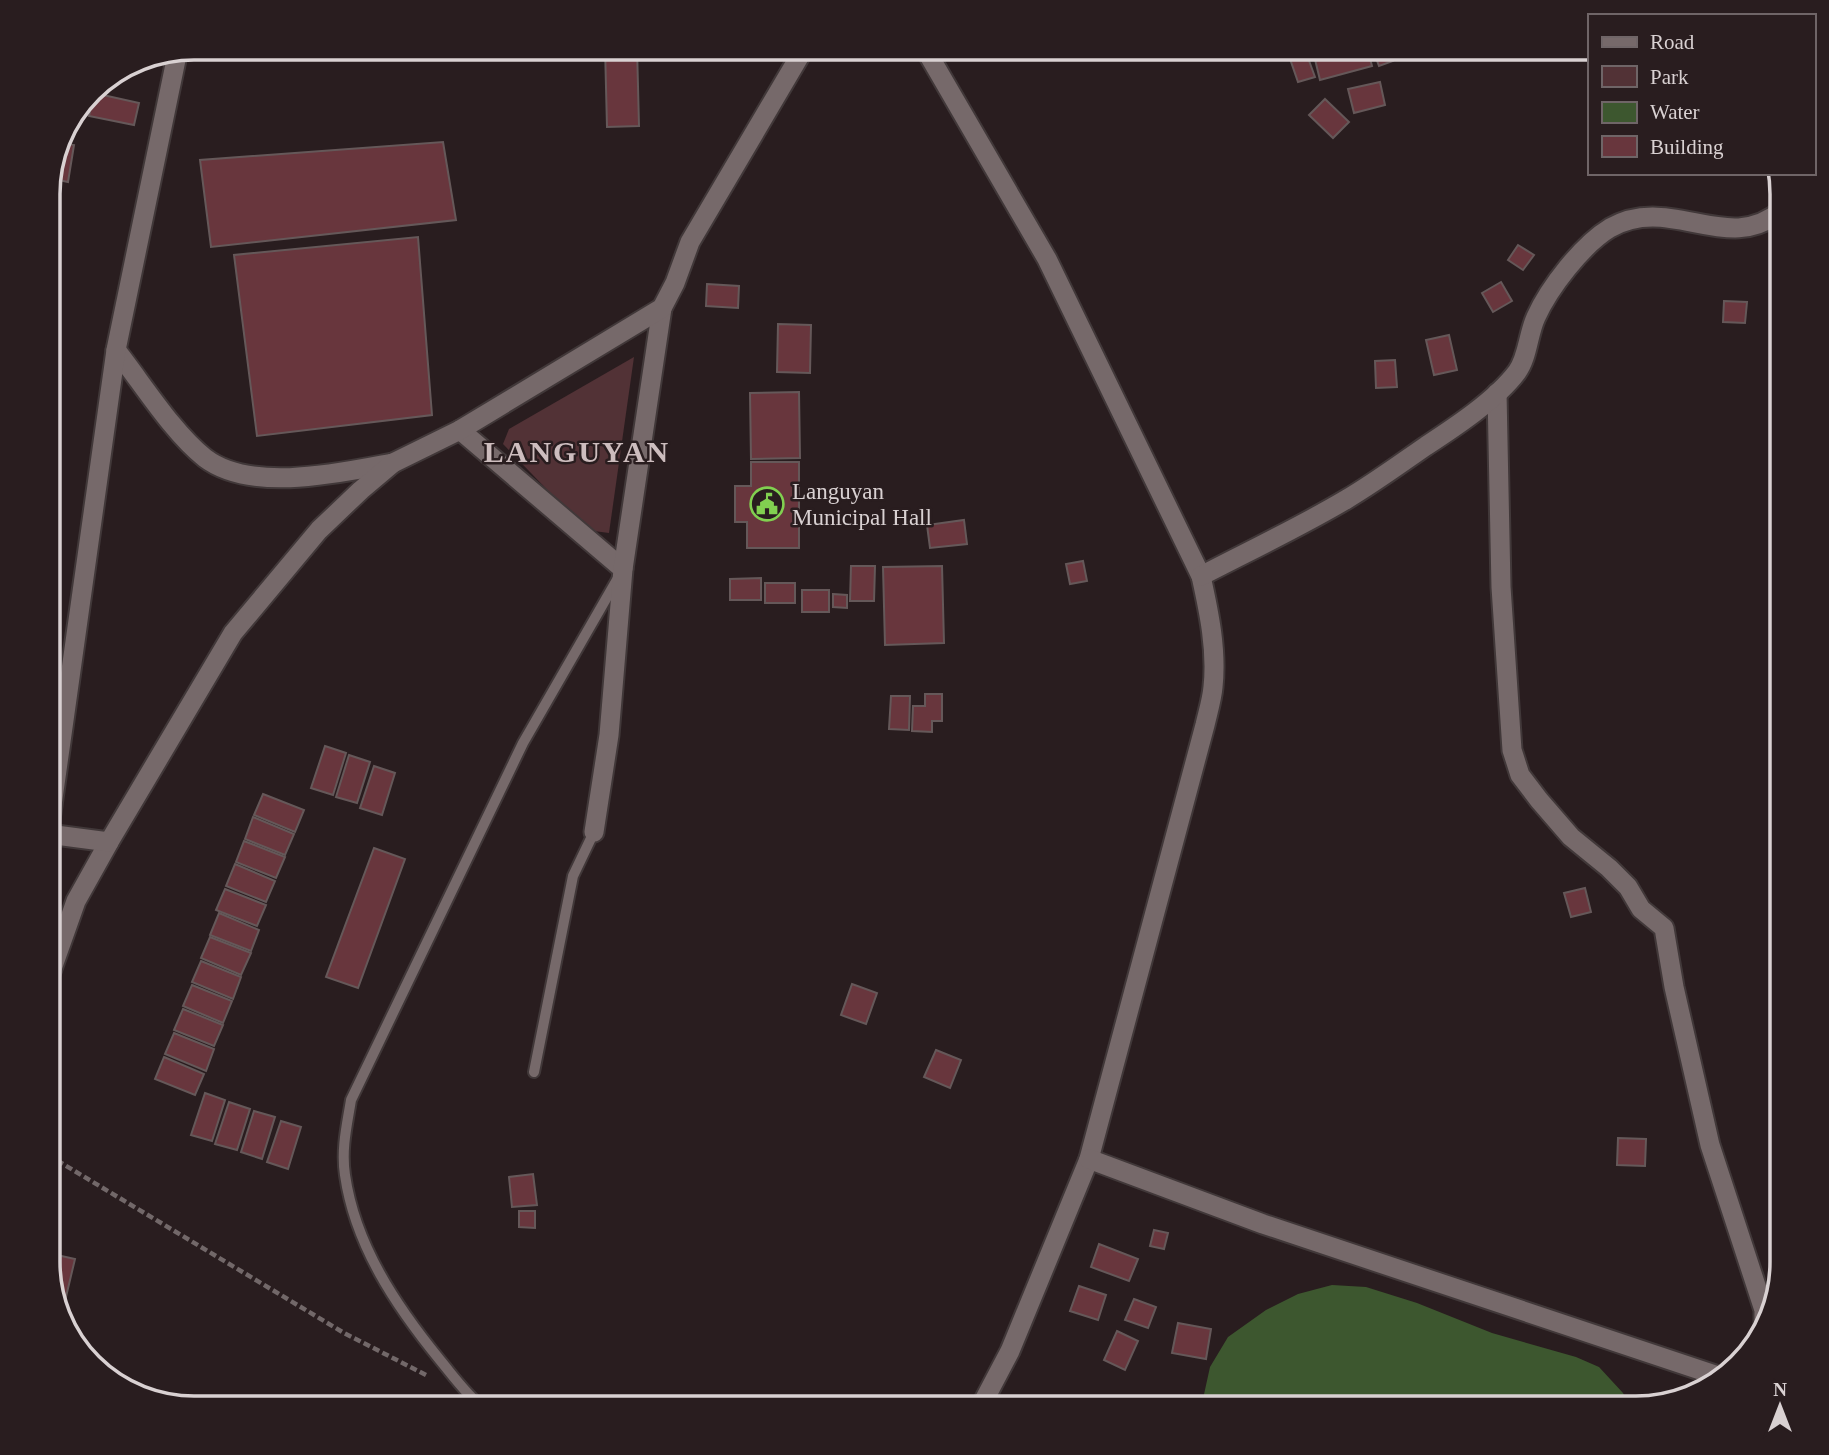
<svg xmlns="http://www.w3.org/2000/svg" width="1829" height="1455" font-family="'Times New Roman',serif">
<style>
.green{fill:#523236}
.water{fill:#3d572f}
.building{fill:#68363d;stroke:#655859;stroke-width:2}
.lines{fill:none;stroke-linecap:round;stroke-linejoin:round}
.service-casing{stroke:#413839;stroke-width:14}
.minor-casing{stroke:#413839;stroke-width:23}
.tertiary-casing{stroke:#413839;stroke-width:23}
.path{stroke:#726869;stroke-width:4.5;stroke-dasharray:7 3.5;stroke-linecap:butt}
.service{stroke:#76696a;stroke-width:10}
.minor{stroke:#76696a;stroke-width:19}
.tertiary{stroke:#76696a;stroke-width:19}
.labels{text-anchor:middle;stroke-width:5;stroke-linejoin:round;paint-order:stroke}
.poi-label{font-size:23px;fill:#d9d1d2;stroke:#291d1f;text-anchor:start}
.district-label{font-size:30px;font-weight:bold;letter-spacing:2px;fill:#cdbdbe;stroke:#291d1f}
.rim{fill:none;stroke:#d9d1d2;stroke-width:3.5}
</style>
<rect width="100%" height="100%" fill="#291d1f"/>
<path class="green" d="M634,357L609,533L586,530L503,444L509,429Z"/>
<path class="water" d="M1332,1285L1366,1287L1417,1303L1492,1333L1576,1357L1599,1367L1623,1393L1631,1408H1201L1210,1367L1228,1337L1266,1310L1298,1294Z"/>
<g class="building">
<path d="M605,47H637L639,126L607,127Z"/>
<path d="M1304,47L1315,77L1298,82L1288,53Z"/>
<path d="M1312,47H1367L1372,66L1320,80Z"/>
<path d="M1372,47H1388L1393,61L1379,66Z"/>
<path d="M1380,82L1385,105L1354,113L1348,89Z"/>
<path d="M94,93L139,103L134,125L89,116Z"/>
<path d="M1325,99L1349,122L1333,138L1309,115Z"/>
<path d="M443,142L456,220L211,247L200,160Z"/>
<path d="M58,143L74,145L68,182L49,178Z"/>
<path d="M418,237L432,415L257,436L234,255Z"/>
<path d="M1518,245L1534,255L1523,270L1508,260Z"/>
<path d="M1501,282L1512,301L1493,312L1482,293Z"/>
<path d="M707,284L739,286L738,308L706,306Z"/>
<path d="M1724,301L1747,302L1745,323L1723,322Z"/>
<path d="M778,324L811,325L810,373L777,372Z"/>
<path d="M1449,335L1457,370L1434,375L1426,340Z"/>
<path d="M1395,360L1397,387L1376,388L1375,361Z"/>
<path d="M799,392L800,458L751,459L750,393Z"/>
<path d="M751,462H799V548H747V522H735V486H751Z"/>
<path d="M964,520L967,544L930,548L927,525Z"/>
<path d="M1083,561L1087,581L1070,584L1066,564Z"/>
<path d="M851,566H875L874,601H850Z"/>
<path d="M942,566L944,643L885,645L883,567Z"/>
<path d="M761,578V600H730V579Z"/>
<rect x="765" y="583" width="30" height="20"/>
<rect x="802" y="590" width="27" height="22"/>
<path d="M833,594L847,595V608L833,607Z"/>
<path d="M925,694H942V721H932V732L912,731L913,706H925Z"/>
<path d="M891,696H910L909,730L889,729Z"/>
<path d="M325,746L346,753L333,795L311,788Z"/>
<path d="M349,755L370,762L357,803L336,797Z"/>
<path d="M374,766L395,773L382,815L360,808Z"/>
<path d="M263,794L304,810L295,832L254,815Z"/>
<path d="M253,817L294,834L285,855L245,839Z"/>
<path d="M244,841L285,857L276,878L236,862Z"/>
<path d="M374,848L405,859L358,988L326,977Z"/>
<path d="M235,864L275,881L266,902L226,886Z"/>
<path d="M1585,888L1591,912L1571,917L1564,893Z"/>
<path d="M225,889L266,905L257,926L216,910Z"/>
<path d="M219,913L259,930L251,951L210,935Z"/>
<path d="M210,937L251,953L241,975L201,958Z"/>
<path d="M201,961L241,977L233,999L192,982Z"/>
<path d="M852,984L877,993L866,1024L841,1015Z"/>
<path d="M192,985L232,1001L223,1023L183,1006Z"/>
<path d="M183,1009L223,1025L214,1046L174,1030Z"/>
<path d="M174,1033L214,1049L206,1071L165,1054Z"/>
<path d="M936,1050L961,1060L950,1088L924,1077Z"/>
<path d="M164,1057L204,1074L195,1095L155,1079Z"/>
<path d="M205,1093L225,1100L212,1141L191,1135Z"/>
<path d="M229,1102L250,1109L237,1150L215,1144Z"/>
<path d="M254,1111L275,1117L262,1159L241,1152Z"/>
<path d="M281,1121L301,1127L288,1169L267,1162Z"/>
<path d="M1618,1138L1646,1139L1645,1166L1617,1165Z"/>
<path d="M533,1174L537,1205L512,1207L509,1177Z"/>
<path d="M519,1211H535V1228L519,1227Z"/>
<path d="M1154,1230L1168,1233L1164,1249L1150,1246Z"/>
<path d="M1099,1244L1138,1259L1129,1281L1091,1267Z"/>
<path d="M48,1253L75,1259L65,1301L55,1299L48,1271Z"/>
<path d="M1079,1286L1106,1295L1098,1320L1070,1311Z"/>
<path d="M1134,1299L1156,1307L1148,1328L1125,1320Z"/>
<path d="M1178,1323L1211,1329L1206,1359L1172,1353Z"/>
<path d="M1117,1331L1138,1341L1125,1370L1104,1360Z"/>
</g>
<g class="lines">
<defs>
<g id="service">
<path d="M534,1072L573,876L594,832"/>
<path d="M483,1408C466,1394 454,1377 440,1360C396,1306 355,1245 345,1175C341,1149 347,1125 351,1100L523,743L618,578"/>
</g>
<g id="minor">
<path d="M924,47L1047,259L1201,576C1209,612 1217,650 1213,687C1212,699 1208,712 1205,725L1089,1159L1010,1351L980,1408"/>
<path d="M116,350C142,383 173,433 205,458C251,493 340,473 393,463"/>
<path d="M1497,393L1501,587L1512,750L1520,775L1539,800L1571,837L1609,868L1628,887L1641,909L1664,928L1674,987L1710,1145L1764,1310V1329"/>
<path d="M460,430L623,569"/>
<path d="M1201,576C1249,551 1300,527 1347,499C1374,483 1400,464 1426,446C1455,427 1496,400 1517,372C1528,357 1528,334 1536,317C1549,288 1582,245 1610,228C1671,193 1728,257 1782,210"/>
<path d="M594,832L609,735L623,569L662,308"/>
<path d="M48,980L76,901L109,842"/>
<path d="M1089,1159L1263,1224L1721,1377"/>
</g>
<path id="tertiary" d="M178,50L116,350L48,834L109,842L233,633L319,530L361,490L393,463L460,430L662,308L675,283L690,242L805,47"/>
</defs>
<use href="#service" class="service-casing"/>
<use href="#minor" class="minor-casing"/>
<use href="#tertiary" class="tertiary-casing"/>
<path class="path" d="M48,1155L344,1333L428,1376"/>
<use href="#service" class="service"/>
<use href="#minor" class="minor"/>
<use href="#tertiary" class="tertiary"/>
</g>
<defs>
<symbol id="civic-ring" viewBox="-11 -11 22 22"><circle r="9.5" fill="#291d1f" stroke="#81d050" stroke-width="1.5"/><path d="M-.6-6.5H3V-4.5H.6V-3L4-1V1h2V6H-6V1h2V-1L-.6-3ZM-1.2 2.5V6h2.4V2.5Z" fill="#81d050"/></symbol>
</defs>
<g fill-rule="evenodd">
<use href="#civic-ring" x="748" y="485" width="38" height="38"/>
</g>
<g class="labels">
<g class="poi-label">
<text x="792" y="499">Languyan<tspan x="792" dy="26">Municipal Hall</tspan></text>
</g>
<g class="district-label">
<text x="577" y="462">LANGUYAN</text>
</g>
</g>
<path d="M0 0H1829V1455H0ZM194 60H1636A134 134 0 0 1 1770 194V1262A134 134 0 0 1 1636 1396H194A134 134 0 0 1 60 1262V194A134 134 0 0 1 194 60Z" fill="#291d1f" fill-rule="evenodd"/>
<path class="rim" d="M194 60H1636A134 134 0 0 1 1770 194V1262A134 134 0 0 1 1636 1396H194A134 134 0 0 1 60 1262V194A134 134 0 0 1 194 60Z"/>
<rect x="1588" y="14" width="228" height="161" fill="#291d1f" stroke="#6f6567" stroke-width="2"/>
<rect x="1602" y="37" width="35" height="10" fill="#76696a" stroke="#6f6567" stroke-width="2"/>
<text x="1650" y="49" font-size="21" fill="#d9d1d2">Road</text>
<rect x="1602" y="66" width="35" height="21" fill="#523236" stroke="#6f6567" stroke-width="2"/>
<text x="1650" y="84" font-size="21" fill="#d9d1d2">Park</text>
<rect x="1602" y="102" width="35" height="21" fill="#3d572f" stroke="#6f6567" stroke-width="2"/>
<text x="1650" y="119" font-size="21" fill="#d9d1d2">Water</text>
<rect x="1602" y="136" width="35" height="21" fill="#68363d" stroke="#6f6567" stroke-width="2"/>
<text x="1650" y="154" font-size="21" fill="#d9d1d2">Building</text>
<g transform="translate(1780 1406)" stroke="#291d1f" stroke-width="5" paint-order="stroke">
<path d="M0-5L12 26L0 18L-12 26Z" fill="#d9d1d2"/>
<text y="-10" font-size="19" font-weight="bold" text-anchor="middle" fill="#d9d1d2">N</text>
</g>
</svg>
